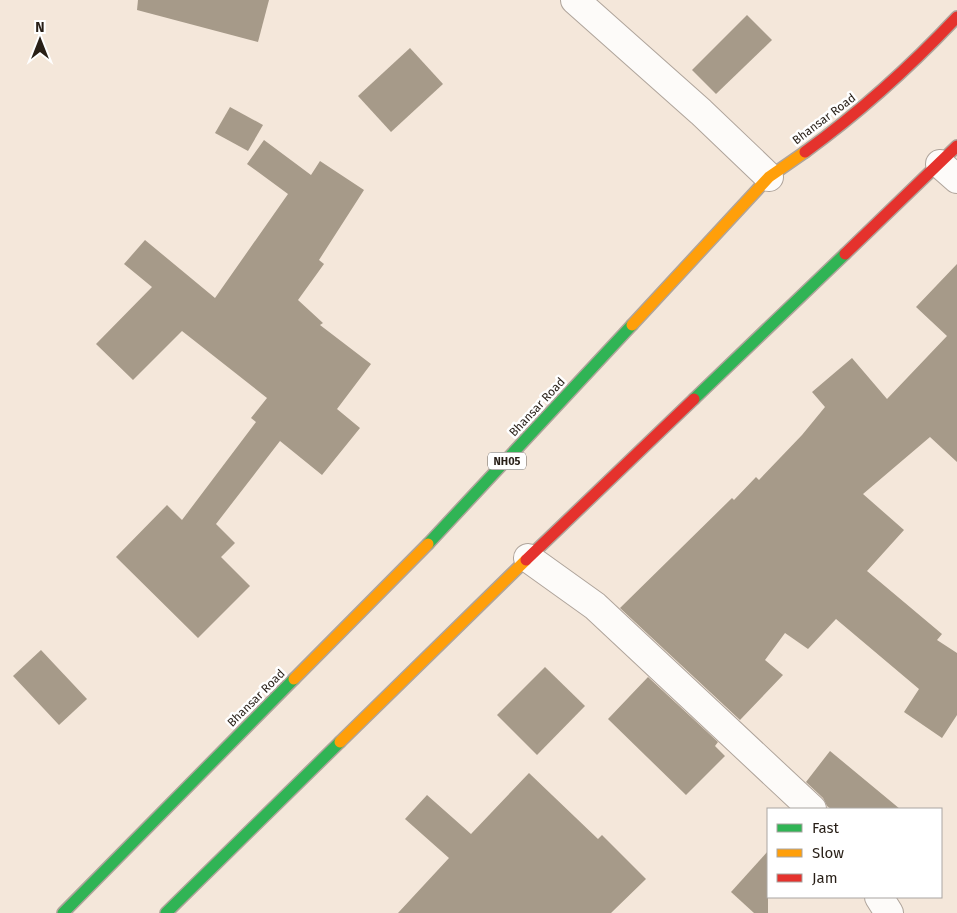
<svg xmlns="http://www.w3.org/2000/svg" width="957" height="913" font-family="'Fira Sans',sans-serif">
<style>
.building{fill:#a69a89}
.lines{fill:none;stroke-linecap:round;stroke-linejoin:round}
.street-casing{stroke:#afa49b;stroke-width:30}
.fast-casing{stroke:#afa49b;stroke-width:14}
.slow-casing{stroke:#afa49b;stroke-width:14}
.jam-casing{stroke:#afa49b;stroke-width:14}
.street{stroke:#fdfbf9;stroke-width:28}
.fast{stroke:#30b455;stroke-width:11}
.slow{stroke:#ff9f0a;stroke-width:11}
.jam{stroke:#e5322d;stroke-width:11}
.labels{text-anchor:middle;stroke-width:5;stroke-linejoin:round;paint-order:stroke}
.shield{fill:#fff;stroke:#68625d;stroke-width:1}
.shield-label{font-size:11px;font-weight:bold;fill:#281f17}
.street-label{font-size:12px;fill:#281f17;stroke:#fff}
</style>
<rect width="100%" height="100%" fill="#f4e7da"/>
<g class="building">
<path d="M138,0H269L258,42L137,10Z"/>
<path d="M747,15L772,40L716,94L692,70Z"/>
<path d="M410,48L443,84L391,132L358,96Z"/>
<path d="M230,107L263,125L248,151L215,133Z"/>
<path d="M264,140L311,175L320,161L364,190L319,260L324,264L298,300L323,323L320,325L371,364L337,409L360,428L322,475L280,441L216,524L235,543L221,557L250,586L198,638L116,557L167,505L182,520L256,422L251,418L267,398L182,331L133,380L96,344L152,287L124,264L145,240L215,298L288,194L247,164Z"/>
<path d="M957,264V462L930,437L863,494L904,530L867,571L942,634L937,640L957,653V715L942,738L904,712L919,689L836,619L808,649L785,633L765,660L783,675L740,720L620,608L732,498L734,500L756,477L759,480L802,435L825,407L812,392L852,358L887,399L947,336L916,307Z"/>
<path d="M41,650L87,699L59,725L13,676Z"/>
<path d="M545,667L585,706L537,755L497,715Z"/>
<path d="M648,677L718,742L715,746L725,756L686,795L608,719Z"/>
<path d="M830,751L900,809H831L827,806L823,798L806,782Z"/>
<path d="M529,773L598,839L602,835L646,879L611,913H398L449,858L405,819L427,795L471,834Z"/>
<path d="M768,851V913H754L731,892Z"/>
</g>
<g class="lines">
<defs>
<g id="street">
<path d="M575,0L701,112L769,177"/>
<path d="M940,164L957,179"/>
<path d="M528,558L595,606L812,809"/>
<path d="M879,897L889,913"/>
</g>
<g id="fast">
<path d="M694,399L845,254"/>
<path d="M428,544L632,325"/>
<path d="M63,913L294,679"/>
<path d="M166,913L340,742"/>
</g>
<g id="slow">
<path d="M632,325L769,177L805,152"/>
<path d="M294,679L428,544"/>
<path d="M340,742L526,560"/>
</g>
<g id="jam">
<path d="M805,152C860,112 910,67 957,17"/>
<path d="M845,254L957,146"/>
<path d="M526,560L694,399"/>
</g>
</defs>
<use href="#street" class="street-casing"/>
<use href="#fast" class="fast-casing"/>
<use href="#slow" class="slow-casing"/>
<use href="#jam" class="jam-casing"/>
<use href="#street" class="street"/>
<use href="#fast" class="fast"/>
<use href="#slow" class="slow"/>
<use href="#jam" class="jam"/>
</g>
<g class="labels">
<rect class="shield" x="488" y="452.5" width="38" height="17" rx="4"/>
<g class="shield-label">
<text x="507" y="465">NH05</text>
</g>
<g class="street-label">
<text transform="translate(824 119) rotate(-37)" y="4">Bhansar Road</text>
<text transform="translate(537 407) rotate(-47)" y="4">Bhansar Road</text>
<text transform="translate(256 698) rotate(-45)" y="4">Bhansar Road</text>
</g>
</g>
<rect x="767" y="808" width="175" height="90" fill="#ffffff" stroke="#a9a5a2"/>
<rect x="777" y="824" width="25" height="8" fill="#30b455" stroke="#a9a5a2"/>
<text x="812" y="833" font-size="15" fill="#281f17">Fast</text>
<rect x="777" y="849" width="25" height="8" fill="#ff9f0a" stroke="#a9a5a2"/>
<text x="812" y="858" font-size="15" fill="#281f17">Slow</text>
<rect x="777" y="874" width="25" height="8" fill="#e5322d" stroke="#a9a5a2"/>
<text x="812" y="883" font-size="15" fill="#281f17">Jam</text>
<g transform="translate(40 40)" stroke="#ffffff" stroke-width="4" paint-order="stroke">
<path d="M0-4L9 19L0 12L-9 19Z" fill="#281f17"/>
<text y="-8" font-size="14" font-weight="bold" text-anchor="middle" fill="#281f17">N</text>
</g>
</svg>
